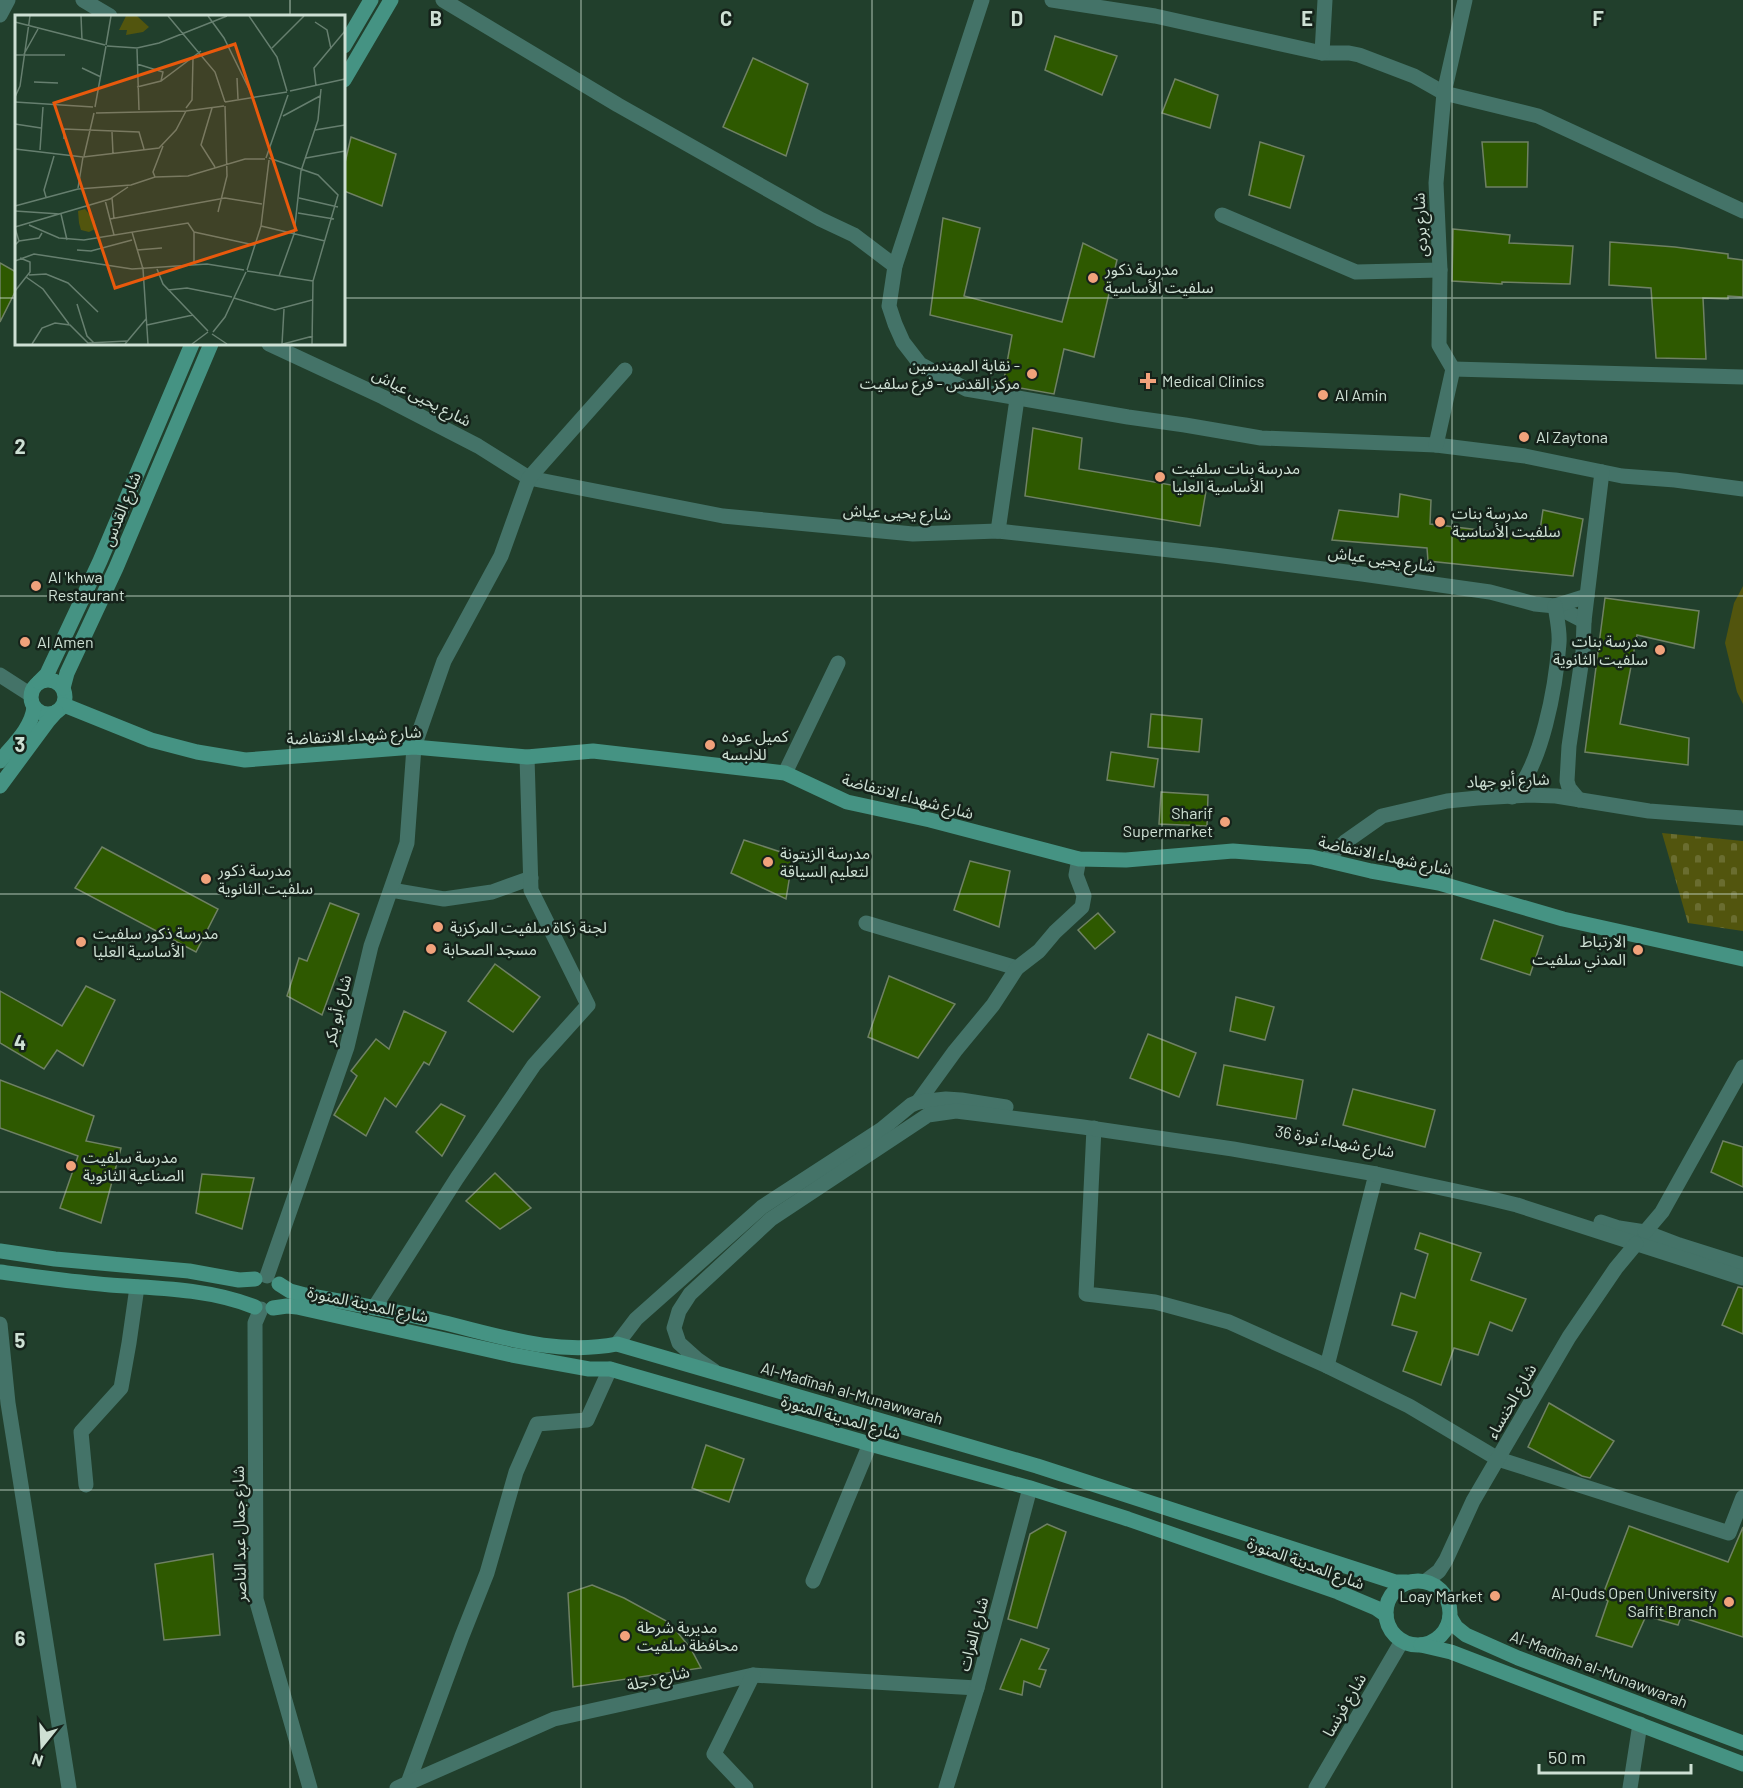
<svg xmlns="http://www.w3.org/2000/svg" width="1743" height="1788" font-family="Barlow,'Noto Sans Arabic',sans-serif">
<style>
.cemetery{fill:url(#cemetery-stones)}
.pitch{fill:#52550e}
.building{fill:#2e5900;stroke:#6f8164;stroke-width:1.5}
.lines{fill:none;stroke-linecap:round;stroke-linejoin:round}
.minor{stroke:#447368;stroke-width:15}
.secondary{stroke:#459383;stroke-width:15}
.grid{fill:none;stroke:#cee0d4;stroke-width:1.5;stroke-opacity:0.55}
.poi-dot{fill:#f1a27b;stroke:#15221a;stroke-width:2}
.labels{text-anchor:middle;stroke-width:5;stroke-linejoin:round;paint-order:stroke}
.street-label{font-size:16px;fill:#cee0d4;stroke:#15221a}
.poi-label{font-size:16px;fill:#cee0d4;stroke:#15221a;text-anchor:start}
.inset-road{fill:none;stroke:#667f6f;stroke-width:1.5}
.view{fill:#e8590c;fill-opacity:0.15;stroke:#e8590c;stroke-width:3}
.inset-edge{fill:none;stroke:#cee0d4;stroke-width:3}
.grid-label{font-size:20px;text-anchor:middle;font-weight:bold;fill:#cee0d4;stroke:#15221a;stroke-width:5;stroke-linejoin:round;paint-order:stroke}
</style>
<defs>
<pattern id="cemetery-stones" width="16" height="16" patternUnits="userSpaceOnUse" patternTransform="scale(1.5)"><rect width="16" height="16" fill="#52550e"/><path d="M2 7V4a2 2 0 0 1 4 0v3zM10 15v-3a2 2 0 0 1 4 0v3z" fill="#6a6d30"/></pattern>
</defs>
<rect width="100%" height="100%" fill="#213f2c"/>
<path class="cemetery" d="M1662,833L1743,841V931L1688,923Z"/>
<path class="pitch" d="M1743,586V704L1737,692L1725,643L1734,603Z"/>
<g class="building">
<path d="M1055,36L1117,56L1102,95L1045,70Z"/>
<path d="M753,58L808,84L786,156L723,127Z"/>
<path d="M1175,79L1218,95L1210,128L1162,113Z"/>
<path d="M351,137L396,154L382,206L344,191V167Z"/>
<path d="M1260,142L1304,156L1290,208L1249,195Z"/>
<path d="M1482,142H1528L1527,187H1486Z"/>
<path d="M943,218L980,228L964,296L1062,322L1083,243L1117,260L1094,357L1064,349L1054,394L1003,385L1012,335L930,315Z"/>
<path d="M1453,229L1510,235L1509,243L1573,246L1570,284L1502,282V284L1452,281Z"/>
<path d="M1610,242L1675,247L1728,254V258L1743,260V297L1728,296V299L1703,298L1706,359L1656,358L1651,288L1609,285Z"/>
<path d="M0,263L16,272V290L0,322Z"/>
<path d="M1033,428L1082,438L1079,469L1206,491L1200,526L1025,496Z"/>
<path d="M1400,494L1431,500L1430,524L1539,537L1543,510L1583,519L1573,576L1428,561L1427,548L1332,540L1339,510L1398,517Z"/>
<path d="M1605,598L1699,611L1694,648L1637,635L1620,724L1689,738L1688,765L1585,752Z"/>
<path d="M1151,714L1202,719L1199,752L1148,747Z"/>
<path d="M1111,752L1158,759L1154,787L1107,780Z"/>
<path d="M1161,792L1208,795L1207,826L1159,824Z"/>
<path d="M744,840L793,856L786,899L731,873Z"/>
<path d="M102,847L218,909L196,952L75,888Z"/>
<path d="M970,861L1010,871L999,927L954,910Z"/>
<path d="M330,903L359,914L322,1015L287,996L299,958L307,961Z"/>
<path d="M1098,913L1115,932L1095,949L1078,930Z"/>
<path d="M1494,920L1543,936L1530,975L1481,959Z"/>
<path d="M495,964L540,997L513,1032L468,1001Z"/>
<path d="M889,976L955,1004L918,1058L868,1037Z"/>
<path d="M86,986L115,1000L83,1066L57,1050L44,1069L0,1043V991L62,1026Z"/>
<path d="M1236,997L1274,1007L1265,1040L1230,1031Z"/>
<path d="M404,1011L446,1032L429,1065L424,1062L396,1107L385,1098L366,1136L334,1115L357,1076L351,1071L376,1039L389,1049Z"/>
<path d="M1148,1034L1196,1053L1179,1097L1130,1078Z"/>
<path d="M1224,1065L1303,1080L1296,1119L1217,1105Z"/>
<path d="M0,1080L94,1116L86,1141L121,1148L101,1223L60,1208L78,1156L0,1128Z"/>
<path d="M1353,1089L1435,1110L1425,1147L1343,1125Z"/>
<path d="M441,1104L465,1116L442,1156L416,1132Z"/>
<path d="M1723,1141L1743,1147V1187L1711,1172Z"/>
<path d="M495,1173L531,1208L500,1229L466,1201Z"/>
<path d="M202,1174L254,1178L242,1229L196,1213Z"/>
<path d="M1420,1233L1481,1253L1471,1280L1526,1299L1512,1331L1490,1322L1478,1355L1454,1348L1441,1385L1403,1371L1417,1332L1392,1325L1401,1293L1415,1298L1428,1254L1415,1249Z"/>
<path d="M1738,1287L1743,1288V1334L1722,1325Z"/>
<path d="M1549,1403L1614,1441L1590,1478L1582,1476L1528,1447Z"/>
<path d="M706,1445L744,1459L729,1502L692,1488Z"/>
<path d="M1047,1524L1066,1532L1037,1628L1008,1619L1030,1534Z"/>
<path d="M1629,1526L1728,1562L1743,1527V1637L1681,1617L1678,1625L1646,1616L1632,1647L1596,1636L1608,1601L1602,1597Z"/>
<path d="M213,1554L220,1635L164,1640L155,1564Z"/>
<path d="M592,1585L624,1598L670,1623L691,1649L701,1668L573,1687L568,1593Z"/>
<path d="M1021,1639L1049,1649L1039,1669L1046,1670L1040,1687L1024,1681L1022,1695L1000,1689Z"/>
</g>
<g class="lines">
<g class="minor">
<path d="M83,0L110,16"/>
<path d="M443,0L618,105L820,219L854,235L895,266"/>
<path d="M982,0L895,266L889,306L895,324L903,342L920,364L966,389L1128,417L1185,425L1261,438L1436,445L1525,456L1622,476L1675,480L1743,489"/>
<path d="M1052,0L1155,16L1322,53H1349L1359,55L1414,76L1444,93L1538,116L1743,211"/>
<path d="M0,15L8,0"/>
<path d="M1322,53L1325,0"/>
<path d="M1222,215L1356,272L1440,270"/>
<path d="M269,344L383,397L478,446L529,478L723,516L913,534L998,531L1215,555L1362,574L1490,592L1535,604L1555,606L1584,621"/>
<path d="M1453,369L1743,377"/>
<path d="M1436,445L1453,369L1439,345L1440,270L1436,183L1444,93L1465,0"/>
<path d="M998,531L1017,399"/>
<path d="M1555,606L1587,596"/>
<path d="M0,675L31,695"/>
<path d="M785,773L838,663"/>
<path d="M1512,797C1542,766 1556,686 1559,643C1560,632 1557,618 1555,606"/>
<path d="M1579,800L1569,788L1567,781L1569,746L1583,652L1584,621L1602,472"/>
<path d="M1325,860L1345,842L1382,816L1447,801L1478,798L1528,795L1556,796L1649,811L1743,818"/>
<path d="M391,890L444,899L492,892L531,878"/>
<path d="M866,923L1017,968"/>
<path d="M918,1102L955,1051L993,1005L1017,968L1039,951L1055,932L1082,907L1084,896L1076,875L1079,859"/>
<path d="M1094,1128L1086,1294L1155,1302L1229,1322L1327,1366L1409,1406L1498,1459L1729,1533L1743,1497"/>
<path d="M1601,1222L1619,1228L1645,1232L1679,1245L1743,1265"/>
<path d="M1645,1232L1662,1212L1743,1067"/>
<path d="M267,1276L347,1047L371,946L407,843L414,747L444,661L501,556L529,478L625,370"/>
<path d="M374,1308L457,1178L534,1065L588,1005L531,890L527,757"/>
<path d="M261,1309L255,1323L256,1599L310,1788"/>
<path d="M0,1324L8,1403L69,1788"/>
<path d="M617,1344L636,1319L762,1207L882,1129L911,1105L918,1102L946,1099L961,1100L1006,1107"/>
<path d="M1327,1366L1376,1174"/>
<path d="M714,1371L698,1360L679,1343L674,1328L679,1311L690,1294L771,1219L928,1115L956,1111L1083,1127L1233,1149L1376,1174L1488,1198L1517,1205L1743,1278"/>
<path d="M86,1485L81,1432L121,1388L129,1343L137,1287"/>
<path d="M813,1581L870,1444"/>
<path d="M1426,1581L1439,1571L1446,1560L1473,1501L1569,1337L1616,1268L1636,1244"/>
<path d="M408,1783L462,1636L487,1573L516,1472L537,1424L587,1420L610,1369"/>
<path d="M397,1788L554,1719L753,1675L977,1688"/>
<path d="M746,1788L714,1754L753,1675"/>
<path d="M946,1788L977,1688L1030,1488"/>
<path d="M1316,1788L1402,1641"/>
<path d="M1630,1788L1640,1724"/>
</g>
<g class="secondary">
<path d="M344,46L371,0"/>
<path d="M344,80L391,0"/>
<circle cx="48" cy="697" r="17"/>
<path d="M39,682L47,674L100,561L192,344"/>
<path d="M63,688L67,673L116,568L211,344"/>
<path d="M64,705L151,740L197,752L245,760L414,747L527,757L593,751L785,773L847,802L930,820L1079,859L1126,860L1233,851L1312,857L1371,871L1439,883L1563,919L1743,959"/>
<path d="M0,761C13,745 32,728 34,707"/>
<path d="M0,786L48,721L56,712"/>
<path d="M0,1251L55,1259L189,1271L239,1280L255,1279"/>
<path d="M0,1272C37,1277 73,1282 110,1285C158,1288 210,1289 255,1307"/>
<path d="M279,1284L290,1291L305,1295C351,1303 396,1311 441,1322C500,1336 556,1356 617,1344L1037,1466L1395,1582H1407"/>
<path d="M273,1308L287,1306L297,1307L512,1355L589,1369H610L870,1444L1030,1488L1128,1519L1338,1592L1376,1608L1386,1615"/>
<circle cx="1418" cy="1613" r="32"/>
<path d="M1450,1617L1456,1627L1466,1635L1518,1658L1743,1743"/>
<path d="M1421,1645L1451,1652L1743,1764"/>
</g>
</g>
<path class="grid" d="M290,0V16M581,0V1788M872,0V1788M1162,0V1788M1452,0V1788M0,298H16M344,298H1743M290,344V1788M0,596H1743M0,894H1743M0,1192H1743M0,1490H1743"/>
<g class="poi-dot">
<circle cx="1093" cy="278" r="6"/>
<circle cx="1032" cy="374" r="6"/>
<path d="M1145 372h6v6h6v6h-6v6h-6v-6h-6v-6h6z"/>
<circle cx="1323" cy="395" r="6"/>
<circle cx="1524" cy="437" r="6"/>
<circle cx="1160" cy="477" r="6"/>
<circle cx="1440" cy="522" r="6"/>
<circle cx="36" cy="586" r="6"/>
<circle cx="25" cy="642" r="6"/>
<circle cx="1660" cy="650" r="6"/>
<circle cx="710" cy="745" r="6"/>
<circle cx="1225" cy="822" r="6"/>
<circle cx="768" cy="862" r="6"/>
<circle cx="206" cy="879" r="6"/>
<circle cx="438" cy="927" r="6"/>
<circle cx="81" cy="942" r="6"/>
<circle cx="431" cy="949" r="6"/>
<circle cx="1638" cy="950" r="6"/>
<circle cx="71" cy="1166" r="6"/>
<circle cx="1495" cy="1596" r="6"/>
<circle cx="1729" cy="1602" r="6"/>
<circle cx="625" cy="1636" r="6"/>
</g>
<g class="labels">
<g class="street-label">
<text transform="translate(1420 225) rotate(-93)" y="6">شارع بردى</text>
<text transform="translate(422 397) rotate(27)" y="6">شارع يحيى عياش</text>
<text transform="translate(121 509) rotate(-68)" y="6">شارع القدس</text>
<text transform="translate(897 512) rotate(2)" y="6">شارع يحيى عياش</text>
<text transform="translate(1382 559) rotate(8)" y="6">شارع يحيى عياش</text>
<text transform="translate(354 735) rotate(-3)" y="6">شارع شهداء الانتفاضة</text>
<text transform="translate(1508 780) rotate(-2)" y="6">شارع أبو جهاد</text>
<text transform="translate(908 796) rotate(15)" y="6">شارع شهداء الانتفاضة</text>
<text transform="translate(1385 855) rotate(12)" y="6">شارع شهداء الانتفاضة</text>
<text transform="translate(337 1010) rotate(-76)" y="6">شارع أبو بكر</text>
<text transform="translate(1335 1141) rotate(10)" y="6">شارع شهداء ثورة 36</text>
<text transform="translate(368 1304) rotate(12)" y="6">شارع المدينة المنورة</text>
<text transform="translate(852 1393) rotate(16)" y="6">Al-Madīnah al-Munawwarah</text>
<text transform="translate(1511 1401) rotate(-60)" y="6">شارع الخنساء</text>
<text transform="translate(841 1417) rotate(16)" y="6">شارع المدينة المنورة</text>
<text transform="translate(239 1534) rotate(-91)" y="6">شارع جمال عبد الناصر</text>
<text transform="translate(1306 1563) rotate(20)" y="6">شارع المدينة المنورة</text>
<text transform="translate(973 1634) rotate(-75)" y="6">شارع الفرات</text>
<text transform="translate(1599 1669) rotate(21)" y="6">Al-Madīnah al-Munawwarah</text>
<text transform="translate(658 1678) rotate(-13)" y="6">شارع دجلة</text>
<text transform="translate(1344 1705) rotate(-60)" y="6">شارع فرنسا</text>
</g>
<g class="poi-label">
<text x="1105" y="275">مدرسة ذكور<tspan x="1105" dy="18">سلفيت الأساسية</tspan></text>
<text x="1020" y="371" text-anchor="end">نقابة المهندسين -<tspan x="1020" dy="18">مركز القدس - فرع سلفيت</tspan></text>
<text x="1162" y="387">Medical Clinics</text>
<text x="1335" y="401">Al Amin</text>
<text x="1536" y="443">Al Zaytona</text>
<text x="1172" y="474">مدرسة بنات سلفيت<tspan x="1172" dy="18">الأساسية العليا</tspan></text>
<text x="1452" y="519">مدرسة بنات<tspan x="1452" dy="18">سلفيت الأساسية</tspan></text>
<text x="48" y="583">Al 'khwa<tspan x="48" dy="18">Restaurant</tspan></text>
<text x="1648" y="647" text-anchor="end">مدرسة بنات<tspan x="1648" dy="18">سلفيت الثانوية</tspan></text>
<text x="37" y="648">Al Amen</text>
<text x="722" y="742">كميل عوده<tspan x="722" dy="18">للالبسه</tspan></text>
<text x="1213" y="819" text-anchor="end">Sharif<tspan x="1213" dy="18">Supermarket</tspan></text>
<text x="780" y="859">مدرسة الزيتونة<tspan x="780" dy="18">لتعليم السياقة</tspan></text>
<text x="218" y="876">مدرسة ذكور<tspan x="218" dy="18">سلفيت الثانوية</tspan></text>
<text x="450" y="933">لجنة زكاة سلفيت المركزية</text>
<text x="93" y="939">مدرسة ذكور سلفيت<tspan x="93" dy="18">الأساسية العليا</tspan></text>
<text x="1626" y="947" text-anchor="end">الارتباط<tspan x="1626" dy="18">المدني سلفيت</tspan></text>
<text x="443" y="955">مسجد الصحابة</text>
<text x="83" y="1163">مدرسة سلفيت<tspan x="83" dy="18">الصناعية الثانوية</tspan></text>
<text x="1717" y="1599" text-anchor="end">Al-Quds Open University<tspan x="1717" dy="18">Salfit Branch</tspan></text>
<text x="1483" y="1602" text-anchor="end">Loay Market</text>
<text x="637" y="1633">مديرية شرطة<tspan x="637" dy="18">محافظة سلفيت</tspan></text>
</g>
</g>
<g transform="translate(15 15)">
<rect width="330" height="330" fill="#213f2c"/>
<path d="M111,1H122L134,12L128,17L111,20L112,15H104Z" fill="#52550e"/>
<path d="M70,194L80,206V214L74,217L66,215L64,208L63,196Z" fill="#52550e"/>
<path class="inset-road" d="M66,1L67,25M153,1L200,57L210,87M193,1L209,23L238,82M234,1L262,42L272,76M0,7L90,30M300,7L312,15L316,34M91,30L96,1M92,31L122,33L144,28L212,1M257,33L289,1M122,34L124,95M9,39L23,14M0,40H50M122,49L148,57L146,66M67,53L86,62M222,63L223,84M19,67L43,68M301,71L299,53L330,16M122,72L146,66L186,36M275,76L330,64M0,82L5,71L15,1M0,87L78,92M210,87L272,77M80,92L91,31M171,93L177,85L178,43M197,93L186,130L200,152M81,98L171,96L209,91M268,101L305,81M0,109L26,113M300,115L330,110M97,117L98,139M49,124V114L124,117L129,134M0,134L68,142L144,133L161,115L171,96M25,135L28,92M69,141L79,98M251,143L273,80M254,143L303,160L323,180L298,266L297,329M291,143L330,136M140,162L138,157L148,131M63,173L68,142M31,182L29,175L39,141M97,183L99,204M284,183L323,192M90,185L99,220M0,191L63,174L116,170L140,162L173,161L230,144H250M0,196L45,199M203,197L212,161L210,91M283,198L319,204M46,199L52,225M95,204L210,183L247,189M14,210L44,223L69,225L173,208L179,217V249M246,211L310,226M0,212L95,184L113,172M0,213L4,226L0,230M117,217L128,254L133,329M179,217L239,230M4,226L24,223L27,218M62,235L76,236L117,225M122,235L147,233M0,246L19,239L117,254L192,249L229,255M142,254L148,269L193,316M232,255L246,211L254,145M232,256L298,266M14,260L31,259L53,268L83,297M264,261L279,219L286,156L303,105L306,74M11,262L28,274L54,309M153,275L172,273L217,282M0,276L15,257V247L5,243M219,283L260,295L297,285M62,289L72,321L79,328M132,310L178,300M198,317L210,302L231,257M197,319L212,329M17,329L27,313L40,308L55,310L73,328L112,326M110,329L131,304M177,329L193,317M267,329L269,294M268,329L298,321"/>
<path class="view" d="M220,29L281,215L100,273L39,88Z"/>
<rect width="330" height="330" class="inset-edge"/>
</g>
<g class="grid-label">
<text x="436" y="26">B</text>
<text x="726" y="26">C</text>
<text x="1017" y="26">D</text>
<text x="1307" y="26">E</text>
<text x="1598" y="26">F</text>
<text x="20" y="454">2</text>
<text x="20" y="752">3</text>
<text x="20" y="1050">4</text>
<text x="20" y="1348">5</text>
<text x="20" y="1646">6</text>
</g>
<g transform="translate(42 1746) rotate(198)" stroke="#15221a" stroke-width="4.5" paint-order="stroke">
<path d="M0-4.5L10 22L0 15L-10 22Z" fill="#cee0d4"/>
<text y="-9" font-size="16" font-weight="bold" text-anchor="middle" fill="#cee0d4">N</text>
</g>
<path d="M1539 1764v9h152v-9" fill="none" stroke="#cee0d4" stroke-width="3"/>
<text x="1548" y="1764" font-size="18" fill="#cee0d4" stroke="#15221a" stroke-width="4.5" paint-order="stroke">50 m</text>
</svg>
